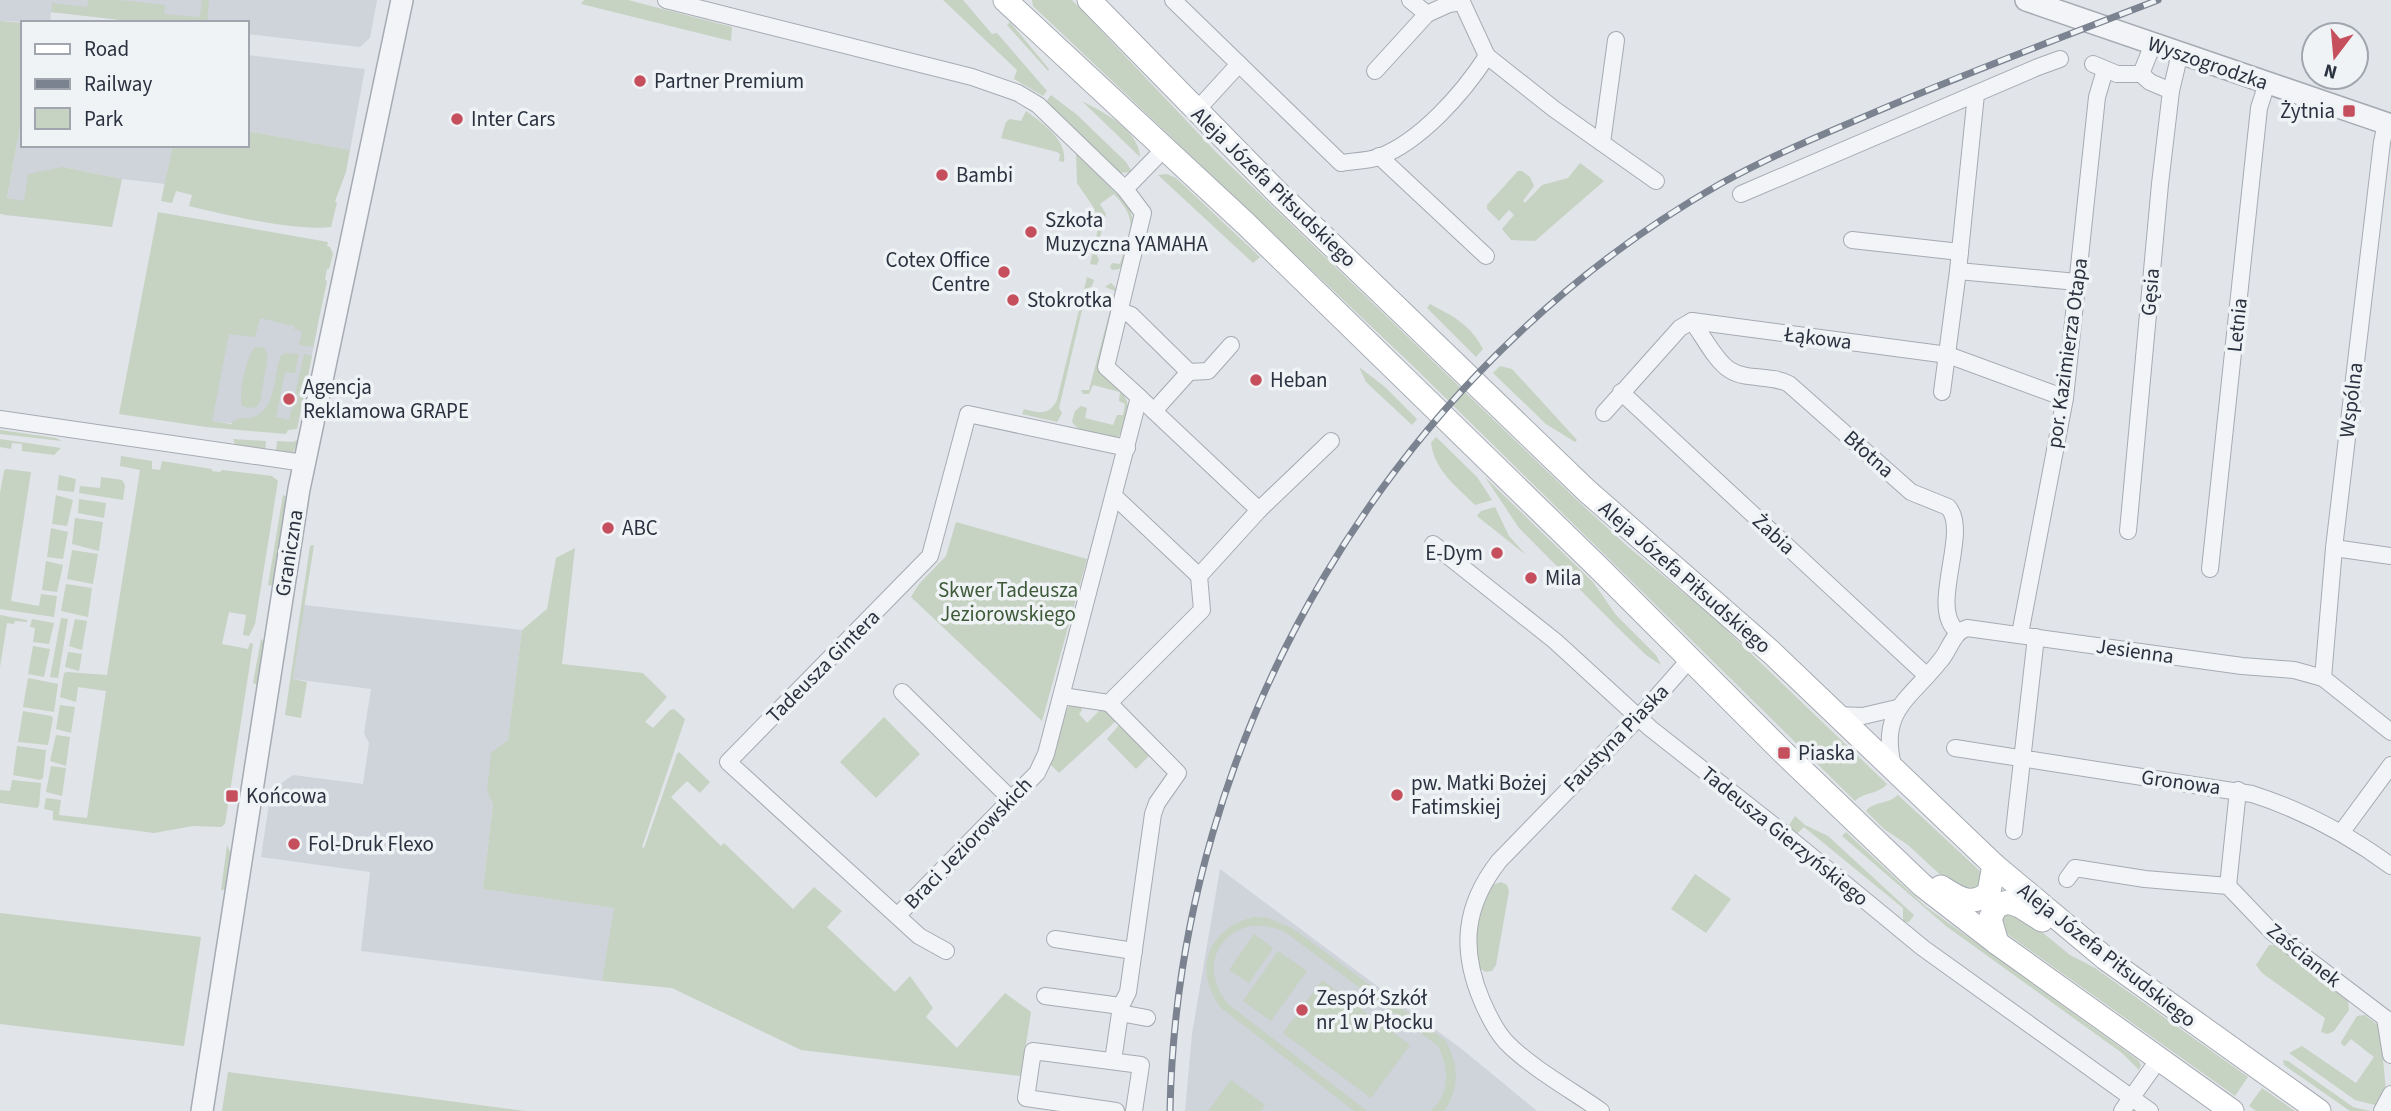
<svg xmlns="http://www.w3.org/2000/svg" width="2391" height="1111" font-family="'Source Sans 3',sans-serif">
<style>
.built{fill:#cfd3da}
.green{fill:#c6d2c2}
.lines{fill:none;stroke-linecap:round;stroke-linejoin:round}
.minor-casing{stroke:#a6abb3;stroke-width:18}
.tertiary-casing{stroke:#a6abb3;stroke-width:24}
.secondary-casing{stroke:#a6abb3;stroke-width:25}
.minor{stroke:#f3f4f7;stroke-width:16}
.tertiary{stroke:#f3f4f7;stroke-width:21}
.secondary{stroke:#fff;stroke-width:23}
.rail-casing{stroke:#7b8391;stroke-width:7}
.rail{stroke:#f0f3f6;stroke-width:4.5;stroke-dasharray:13;stroke-linecap:butt}
.poi-dot{fill:#c54f5d;stroke:#f0f3f6;stroke-width:2.5}
.labels{text-anchor:middle;stroke-width:7;stroke-linejoin:round;paint-order:stroke}
.street-label{font-size:21px;fill:#2a313f;stroke:#f0f3f6}
.poi-label{font-size:21px;fill:#2a313f;stroke:#f0f3f6;text-anchor:start}
.park-label{font-size:21px;fill:#3e5a39;stroke:#f0f3f6}
</style>
<rect width="100%" height="100%" fill="#e1e4e9"/>
<g class="built">
<path d="M0,0H377L370,38L360,47L247,34V23H148L51,12L50,23L0,21Z"/>
<path d="M247,55L365,69L350,150L247,131Z"/>
<path d="M23,110V145H173L165,184L122,179L64,167L54,220L4,215Z"/>
<path d="M227,308L318,325L297,429L208,421Z"/>
<path d="M304,605L522,630L508,740L487,791L493,804L483,889L615,908L602,981L361,951L370,872L261,857L271,790L283,782L293,775L363,784L369,743L364,733L371,689L293,679Z"/>
<path d="M1220,869L1463,1050L1537,1111H1185L1192,1034Z"/>
</g>
<g class="green">
<path d="M89,0H119L165,5L164,14L200,17L202,0H209L207,23H148L51,12L52,3L87,7Z"/>
<path d="M584,0H628L732,27L731,41L581,4Z"/>
<path d="M943,0H963L992,34L997,33L1047,91L1043,96L1014,79L1017,70Z"/>
<path d="M1032,0H1072L1216,152L1268,202L1580,503L1627,546L1713,617L1887,784C1879,794 1864,792 1855,801L1413,366L1033,6Z"/>
<path d="M0,21L23,23V110L7,198L24,201L28,174L63,167L122,179L112,227L0,214Z"/>
<path d="M1010,22L1049,69L1048,71L1007,25Z"/>
<path d="M1051,95L1076,114L1126,162L1132,172L1119,173L1046,102Z"/>
<path d="M1082,101C1103,112 1139,130 1140,157Z"/>
<path d="M1026,111C1043,124 1067,139 1064,162L1059,161L1060,154L1057,152L1001,138L1006,122L1010,119L1021,121Z"/>
<path d="M247,131L350,150L346,172L335,201L337,203L331,227C293,231 227,215 189,206L192,195L176,191L172,203L161,201L173,145H247Z"/>
<path d="M1076,153L1128,205C1138,223 1128,245 1123,264L1119,269L1112,270L1110,267L1112,263L1120,264C1130,229 1140,222 1114,194L1100,204L1106,214L1096,253L1099,260L1097,265L1090,264L1097,233V218L1094,208L1077,183Z"/>
<path d="M1580,163L1604,181L1535,241L1511,240L1502,229L1514,215L1509,210L1499,221L1487,209V205L1518,171H1522L1530,177L1534,186L1523,201L1525,203L1542,185L1568,178Z"/>
<path d="M1167,174L1176,178L1260,257L1253,263L1158,175Z"/>
<path d="M158,212L328,242L327,246L330,247L333,254L329,269H327L325,280L327,281L313,347L299,345L302,331L294,329V326L260,318L255,337L229,334L212,421L231,424C239,415 246,420 256,416C275,408 275,374 280,357L285,353L299,354L295,373L285,372L276,417L289,420L293,404H297L299,395L295,394L304,354L312,356L297,429L288,430L286,434L206,427L119,414Z"/>
<path d="M1087,277L1094,280L1092,286L1087,289L1059,408L1062,413L1057,422L1022,414L1024,409C1039,413 1049,416 1057,400Z"/>
<path d="M1111,283L1117,289L1102,350C1108,362 1127,397 1128,406C1129,415 1125,432 1117,437C1106,442 1076,432 1072,421L1075,411L1081,406L1087,408L1085,418L1113,425L1117,415H1123L1125,404L1119,401L1120,392L1093,385L1089,394H1083L1081,390H1089L1115,291L1105,287Z"/>
<path d="M1430,304C1455,317 1470,325 1483,349L1476,357L1427,308Z"/>
<path d="M255,347L264,348L268,355L260,402L256,407L248,408L242,406C238,394 246,357 255,347Z"/>
<path d="M1500,366L1512,369L1577,440L1575,442L1546,424L1493,373Z"/>
<path d="M1359,367L1385,387L1417,419L1412,425L1366,382Z"/>
<path d="M0,430L56,438L62,441L0,434Z"/>
<path d="M1436,437L1477,477L1492,500L1475,505C1456,486 1435,471 1431,443Z"/>
<path d="M0,439L61,448L54,455L22,451V444L12,443L11,449L0,447Z"/>
<path d="M233,439L266,441L265,451L236,446Z"/>
<path d="M299,439L293,453L276,452L277,441L293,442Z"/>
<path d="M121,456L152,461V469L160,470L162,461L212,469V471L220,472L222,470L272,476L278,481L255,624L249,636L243,635L246,615L229,612L222,644L248,649L250,643L253,644L225,824L221,827L193,826L154,833L53,820V811L44,809L46,798L61,800L59,815L87,818L106,691L78,687L76,702L60,697L64,673L67,672L107,675L140,470L120,466Z"/>
<path d="M6,469L31,472L11,601L39,606L41,594L57,596L54,617L0,609V493L4,471Z"/>
<path d="M59,475L76,479L74,492L57,490Z"/>
<path d="M101,477L122,480L125,485L123,500L79,493L80,486L100,488Z"/>
<path d="M1485,477L1593,582L1616,615L1656,655L1661,665L1646,655L1618,628L1519,528Z"/>
<path d="M56,495L73,500L67,526L52,524Z"/>
<path d="M283,495L288,497L274,586L268,585Z"/>
<path d="M79,499L106,503L104,518L78,513Z"/>
<path d="M1495,507L1509,536L1526,555L1477,516L1481,511Z"/>
<path d="M75,518L103,522L99,551L72,544Z"/>
<path d="M956,522L1087,559L1042,721L911,597L919,584L946,556Z"/>
<path d="M51,528L68,532L63,559L47,557Z"/>
<path d="M314,545L293,679L307,682L301,718L285,715L310,546Z"/>
<path d="M575,548L562,664L643,673L667,697L645,722L653,728L670,710L674,709L685,719L642,847L644,848L677,754L679,752L710,782L700,793L687,781L671,797L721,846L724,843L793,909L814,887L842,911L827,927L895,992L910,976L933,1008L926,1017L957,1048L1005,993L1031,1012L1021,1076L801,1050L672,988L602,981L614,908L483,889L493,804L487,791L491,753L508,740L522,630L547,609L556,558Z"/>
<path d="M72,550L98,554L93,584L67,579Z"/>
<path d="M46,561L63,565L57,592L42,590Z"/>
<path d="M66,584L92,588L88,617L61,611Z"/>
<path d="M0,615L27,620V622L15,621L14,624L7,623L0,667Z"/>
<path d="M61,618L68,619L58,678L50,677Z"/>
<path d="M32,619L54,623L49,644L33,642L35,628L30,627Z"/>
<path d="M75,619L87,621L82,650L69,646Z"/>
<path d="M261,639L266,643L259,685L253,683Z"/>
<path d="M33,646L50,649L44,677L28,674Z"/>
<path d="M68,652L82,654L79,671L65,667Z"/>
<path d="M28,678L58,684L54,712L23,707Z"/>
<path d="M60,705L75,707L71,733L56,729Z"/>
<path d="M1070,705H1080L1082,710L1079,714L1087,723L1102,708L1116,721L1059,773L1050,764L1064,713Z"/>
<path d="M23,711L51,716L53,718L48,745L18,742Z"/>
<path d="M884,717L920,754L876,798L840,762Z"/>
<path d="M1120,724L1150,755L1136,769L1107,739Z"/>
<path d="M56,735L70,737L66,766L50,761Z"/>
<path d="M17,746L46,750L43,778L40,780L13,775Z"/>
<path d="M51,766L66,768L62,796L46,792Z"/>
<path d="M12,780L41,783L39,806L37,808L0,803V790L10,791Z"/>
<path d="M1898,795L1982,873L1984,879L1975,894L1946,880L1908,845L1884,829L1866,811C1874,801 1889,804 1898,795Z"/>
<path d="M1795,816L1805,825L1828,836L1914,915L1909,922H1903V908L1804,827L1797,834L1787,828Z"/>
<path d="M1846,832L1925,906L2138,1060L2141,1065L2139,1070L2122,1053L1946,926L1842,836Z"/>
<path d="M227,845L232,856L225,890H221Z"/>
<path d="M1695,874L1731,899L1706,933L1671,909Z"/>
<path d="M1501,882L1507,885L1509,891L1496,965L1492,971L1486,972L1479,968C1470,939 1480,912 1492,885Z"/>
<path d="M2016,911L2070,955L2095,968L2248,1077L2235,1096L2003,931L2000,925L2001,913Z"/>
<path d="M0,913L201,937L184,1046L0,1024Z"/>
<path d="M1254,917L1268,918L1292,928L1445,1040C1459,1064 1460,1088 1444,1111H1430C1451,1094 1449,1068 1438,1046L1285,932C1233,908 1191,959 1228,1004L1367,1111H1354L1221,1008C1192,970 1208,928 1254,917Z"/>
<path d="M1254,934L1273,948L1249,983L1229,970Z"/>
<path d="M2269,945H2277L2348,1000L2349,1010L2334,1031L2328,1034L2321,1032L2325,1018L2262,973L2256,965Z"/>
<path d="M1278,951L1307,971L1271,1021L1243,1001Z"/>
<path d="M1322,980L1410,1045L1371,1098L1283,1033Z"/>
<path d="M2365,1015L2380,1027L2386,1091L2379,1106L2355,1100L2289,1053L2302,1046L2356,1083L2374,1057L2351,1039L2345,1046L2342,1045L2341,1042L2357,1016Z"/>
<path d="M2283,1060L2288,1061L2353,1107L2370,1111H2350L2284,1065Z"/>
<path d="M228,1072L525,1111H222Z"/>
<path d="M1231,1080L1265,1105L1261,1111H1208Z"/>
<path d="M2262,1088L2295,1111H2256L2249,1106Z"/>
</g>
<g class="lines">
<defs>
<g id="minor">
<path d="M666,0L972,77L1018,93L1038,105L1125,189"/>
<path d="M1173,0L1341,163C1353,161 1367,161 1379,157C1421,141 1463,93 1487,56L1461,0"/>
<path d="M1410,0L1427,14L1449,4L1461,2"/>
<path d="M1616,40L1602,143L1656,181"/>
<path d="M1487,56L1554,109L1602,143"/>
<path d="M2093,64L2117,74H2141L2150,82L2171,91"/>
<path d="M1375,71L1427,14"/>
<path d="M2141,74L2153,44"/>
<path d="M1196,111L1239,64"/>
<path d="M1379,156L1486,256"/>
<path d="M1741,194L2038,67L2060,59"/>
<path d="M1852,240L1960,252"/>
<path d="M1958,271L2077,282"/>
<path d="M1120,311L1131,315L1189,372L1154,411"/>
<path d="M1692,321C1702,334 1716,362 1730,370C1747,381 1771,374 1789,384L1911,492L1948,507C1971,532 1927,609 1958,632"/>
<path d="M1189,372L1208,371L1231,345"/>
<path d="M1621,392L1927,676"/>
<path d="M1942,392L1958,271L1976,94"/>
<path d="M1604,413L1680,328L1692,321L1948,355L2065,398"/>
<path d="M0,419L304,463"/>
<path d="M1114,496L1199,576"/>
<path d="M1259,510L1331,441"/>
<path d="M2128,531L2160,184L2171,91L2180,53"/>
<path d="M1433,544L1555,641L1650,728L1782,832L1923,948L2150,1111"/>
<path d="M2334,548L2391,556"/>
<path d="M2210,569L2259,108L2267,83"/>
<path d="M2020,634L2065,398L2097,97L2105,70"/>
<path d="M2323,678L2334,548L2382,142L2386,124"/>
<path d="M902,692L1011,799"/>
<path d="M1062,696L1109,703L1202,610L1199,576L1259,510L1139,397"/>
<path d="M1109,703L1178,773L1157,803L1153,814L1128,992L1121,1006L1113,1061"/>
<path d="M1835,715L1863,716L1897,708"/>
<path d="M1955,748L2252,794C2302,810 2349,835 2391,866"/>
<path d="M1894,769C1878,711 1909,700 1940,661C1950,650 1952,633 1967,628L2242,666L2294,670L2323,678L2391,732"/>
<path d="M2238,790L2228,886L2272,932L2385,1018"/>
<path d="M2014,831L2036,637"/>
<path d="M2341,833L2391,765"/>
<path d="M2067,879L2075,868L2145,879L2228,886"/>
<path d="M898,915L1037,773L1046,754L1139,397L1106,367L1143,213L1125,189L1165,148"/>
<path d="M1055,939L1134,951"/>
<path d="M946,951L919,936L728,762L930,556L968,414L1127,448"/>
<path d="M1045,996L1121,1006"/>
<path d="M1120,1013L1147,1018"/>
<path d="M2385,1018L2391,1055"/>
<path d="M1116,1111L1026,1098L1033,1051L1141,1065L1134,1111"/>
<path d="M1601,1111C1573,1091 1530,1067 1506,1042C1495,1030 1488,1015 1482,1001C1460,949 1464,906 1499,861L1639,717L1690,659"/>
<path d="M2122,1111L2159,1059"/>
<path d="M2382,1111L2391,1094"/>
</g>
<g id="tertiary">
<path d="M2026,0L2391,125"/>
<path d="M202,1111L299,489L402,0"/>
</g>
<g id="secondary">
<path d="M1005,0L1246,224L1601,570L1784,753L1922,885L1997,943L2232,1111"/>
<path d="M1089,0L1278,193L1587,491L1771,652L1994,865L2105,958L2319,1111"/>
<path d="M1941,887C1958,898 1972,908 1989,892L1994,865"/>
<path d="M1997,943L1990,919L1996,906L2008,902L2020,906L2042,920"/>
</g>
</defs>
<use href="#minor" class="minor-casing"/>
<use href="#tertiary" class="tertiary-casing"/>
<use href="#secondary" class="secondary-casing"/>
<use href="#minor" class="minor"/>
<use href="#tertiary" class="tertiary"/>
<use href="#secondary" class="secondary"/>
<defs>
<path id="rail" d="M1170,1111C1177,733 1392,371 1720,184C1765,159 1812,139 1859,119C1957,76 2058,39 2158,0"/>
</defs>
<use href="#rail" class="rail-casing"/>
<use href="#rail" class="rail"/>
</g>
<g class="poi-dot">
<circle cx="640" cy="81" r="7"/>
<rect x="2342" y="104" width="14" height="14" rx="3.5"/>
<circle cx="457" cy="119" r="7"/>
<circle cx="942" cy="175" r="7"/>
<circle cx="1031" cy="232" r="7"/>
<circle cx="1004" cy="272" r="7"/>
<circle cx="1013" cy="300" r="7"/>
<circle cx="1256" cy="380" r="7"/>
<circle cx="289" cy="399" r="7"/>
<circle cx="608" cy="528" r="7"/>
<circle cx="1497" cy="553" r="7"/>
<circle cx="1531" cy="578" r="7"/>
<rect x="1777" y="746" width="14" height="14" rx="3.5"/>
<circle cx="1397" cy="795" r="7"/>
<rect x="225" y="789" width="14" height="14" rx="3.5"/>
<circle cx="294" cy="844" r="7"/>
<circle cx="1302" cy="1010" r="7"/>
</g>
<g class="labels">
<g class="street-label">
<text transform="translate(2208 63) rotate(19)" y="7">Wyszogrodzka</text>
<text transform="translate(1274 187) rotate(44)" y="7">Aleja Józefa Piłsudskiego</text>
<text transform="translate(2150 292) rotate(-85)" y="7">Gęsia</text>
<text transform="translate(2237 325) rotate(-84)" y="7">Letnia</text>
<text transform="translate(1818 338) rotate(7)" y="7">Łąkowa</text>
<text transform="translate(2067 353) rotate(-82)" y="7">por. Kazimierza Otapa</text>
<text transform="translate(2351 400) rotate(-83)" y="7">Wspólna</text>
<text transform="translate(1869 454) rotate(42)" y="7">Błotna</text>
<text transform="translate(1774 534) rotate(43)" y="7">Żabia</text>
<text transform="translate(289 553) rotate(-81)" y="7">Graniczna</text>
<text transform="translate(1685 577) rotate(41)" y="7">Aleja Józefa Piłsudskiego</text>
<text transform="translate(2135 651) rotate(8)" y="7">Jesienna</text>
<text transform="translate(823 666) rotate(-45)" y="7">Tadeusza Gintera</text>
<text transform="translate(1616 738) rotate(-46)" y="7">Faustyna Piaska</text>
<text transform="translate(2181 782) rotate(8)" y="7">Gronowa</text>
<text transform="translate(1785 836) rotate(39)" y="7">Tadeusza Gierzyńskiego</text>
<text transform="translate(968 843) rotate(-46)" y="7">Braci Jeziorowskich</text>
<text transform="translate(2107 955) rotate(38)" y="7">Aleja Józefa Piłsudskiego</text>
<text transform="translate(2304 955) rotate(39)" y="7">Zaścianek</text>
</g>
<g class="poi-label">
<text x="654" y="88">Partner Premium</text>
<text x="2335" y="118" text-anchor="end">Żytnia</text>
<text x="471" y="126">Inter Cars</text>
<text x="956" y="182">Bambi</text>
<text x="1045" y="227">Szkoła<tspan x="1045" dy="24">Muzyczna YAMAHA</tspan></text>
<text x="990" y="267" text-anchor="end">Cotex Office<tspan x="990" dy="24">Centre</tspan></text>
<text x="1027" y="307">Stokrotka</text>
<text x="1270" y="387">Heban</text>
<text x="303" y="394">Agencja<tspan x="303" dy="24">Reklamowa GRAPE</tspan></text>
<text x="622" y="535">ABC</text>
<text x="1483" y="560" text-anchor="end">E-Dym</text>
<text x="1545" y="585">Mila</text>
<text x="1798" y="760">Piaska</text>
<text x="1411" y="790">pw. Matki Bożej<tspan x="1411" dy="24">Fatimskiej</tspan></text>
<text x="246" y="803">Końcowa</text>
<text x="308" y="851">Fol-Druk Flexo</text>
<text x="1316" y="1005">Zespół Szkół<tspan x="1316" dy="24">nr 1 w Płocku</tspan></text>
</g>
<g class="park-label">
<text x="1008" y="597">Skwer Tadeusza<tspan x="1008" dy="24">Jeziorowskiego</tspan></text>
</g>
</g>
<rect x="21" y="21" width="228" height="126" fill="#f0f3f6" stroke="#a1a5ad" stroke-width="2"/>
<rect x="35" y="44" width="35" height="10" fill="#ffffff" stroke="#a1a5ad" stroke-width="2"/>
<text x="84" y="56" font-size="21" fill="#2a313f">Road</text>
<rect x="35" y="79" width="35" height="10" fill="#7b8391" stroke="#a1a5ad" stroke-width="2"/>
<text x="84" y="91" font-size="21" fill="#2a313f">Railway</text>
<rect x="35" y="108" width="35" height="21" fill="#c6d2c2" stroke="#a1a5ad" stroke-width="2"/>
<text x="84" y="126" font-size="21" fill="#2a313f">Park</text>
<g transform="translate(2335 56) rotate(196)"><circle r="33" fill="#f0f3f6" stroke="#a1a5ad" stroke-width="2"/>
<path d="M0-5L12 26L0 18L-12 26Z" fill="#c54f5d"/>
<text y="-10" font-size="19" font-weight="bold" text-anchor="middle" fill="#2a313f">N</text>
</g>
</svg>
